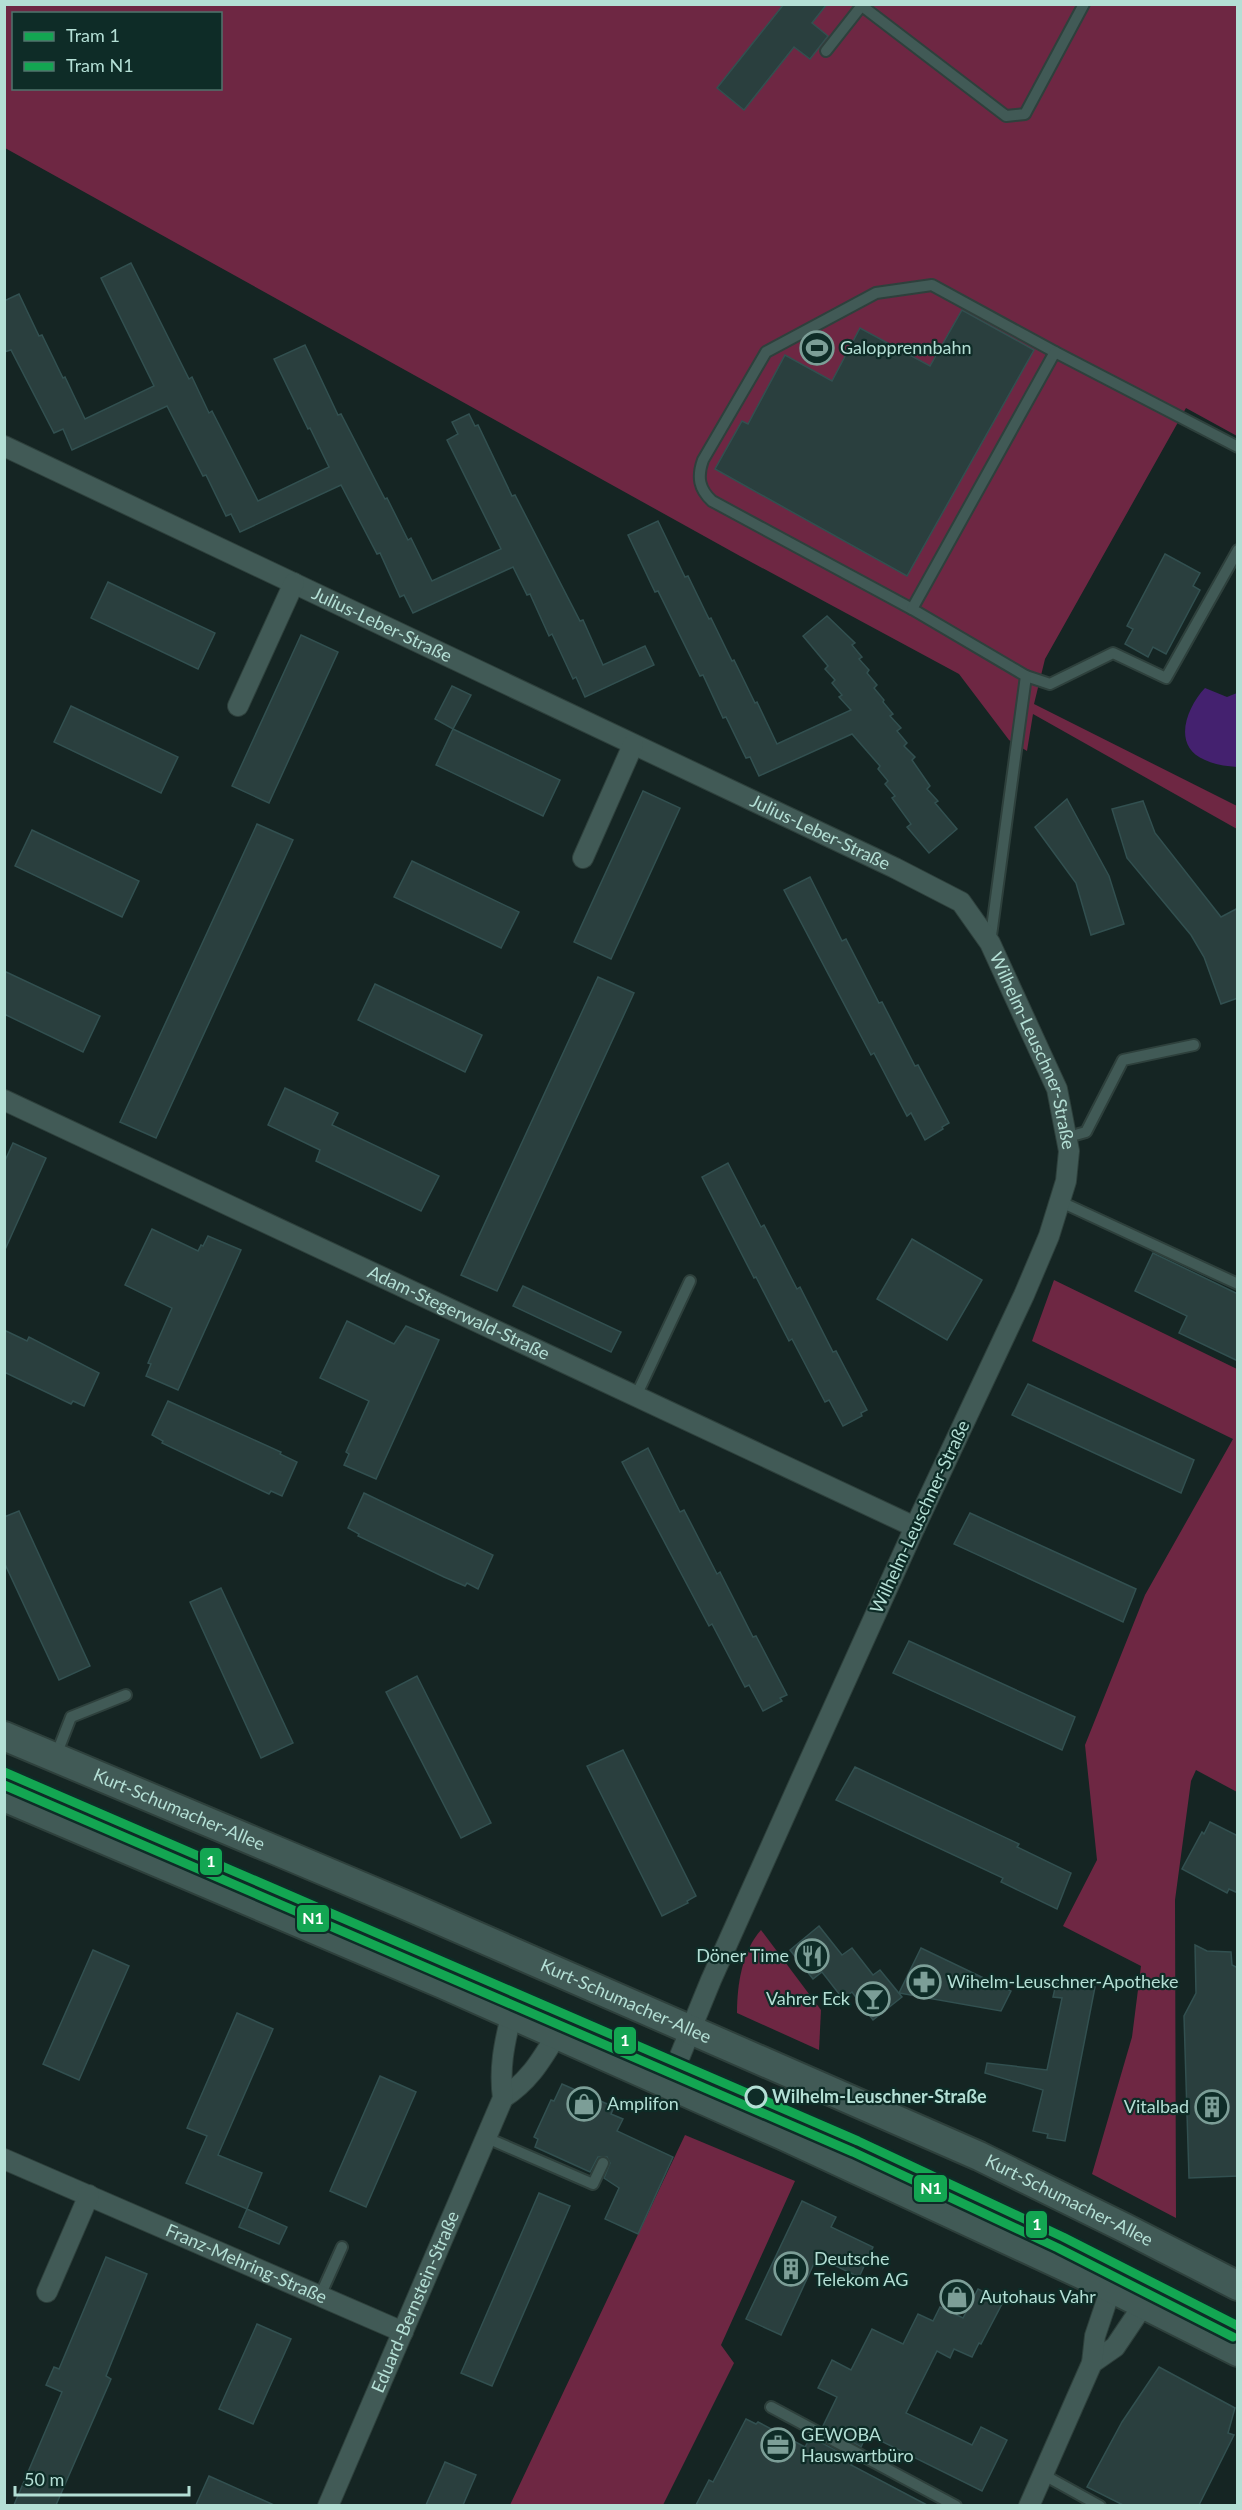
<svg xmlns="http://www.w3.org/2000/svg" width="1242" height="2510" font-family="Lato,sans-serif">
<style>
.green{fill:#6e2743;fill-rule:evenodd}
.water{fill:#44216f}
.building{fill:#2a3f3e;stroke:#325050;stroke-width:1.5}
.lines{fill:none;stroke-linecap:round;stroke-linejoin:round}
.lane-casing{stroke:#2e403c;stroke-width:14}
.street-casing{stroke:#2e403c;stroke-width:22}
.secondary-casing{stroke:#2e403c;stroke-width:32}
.lane{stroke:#415a56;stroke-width:10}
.street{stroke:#415a56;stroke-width:20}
.secondary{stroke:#415a56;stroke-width:28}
.tram-1-casing{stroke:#0e2c27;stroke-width:14}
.tram-2-casing{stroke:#0e2c27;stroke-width:14}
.tram-1{stroke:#13a652;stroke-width:9}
.tram-2{stroke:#13a652;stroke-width:9}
.stop-dot{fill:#0e2c27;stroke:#b4dfd5;stroke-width:3}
.labels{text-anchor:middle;stroke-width:4.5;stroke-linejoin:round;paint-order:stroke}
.poi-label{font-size:18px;fill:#b4dfd5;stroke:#0e2c27;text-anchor:start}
.street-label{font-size:18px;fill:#b4dfd5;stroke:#0e2c27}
.stop-label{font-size:18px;font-weight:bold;fill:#b4dfd5;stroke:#0e2c27;text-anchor:start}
.line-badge{stroke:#0e2c27;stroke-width:2}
.badge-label{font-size:16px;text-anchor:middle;font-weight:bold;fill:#fff}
</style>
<rect width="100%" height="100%" fill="#152523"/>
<g class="green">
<path d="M5,5H1237V436L1186,408L1045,659L1034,704L1237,806V829L1033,714L1027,751L1009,740L959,674L740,556L5,148ZM14,14H220V88H14Z"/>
<path d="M1054,1280L1237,1369V1792L1196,1770L1191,1781L1175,1900L1176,2218L1092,2174L1132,2037L1141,1966L1063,1926L1097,1860L1085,1745L1145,1595L1233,1439L1032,1341Z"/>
<path d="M761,1930L821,2010L819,2050L737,2013C737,1985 742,1951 761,1930Z"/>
<path d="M685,2135L795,2181L721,2345L734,2363L663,2505H510Z"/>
</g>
<path class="water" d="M1205,688L1227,697L1237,693V767C1226,766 1215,765 1205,760C1171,746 1187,707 1205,688Z"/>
<g class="building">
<path d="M784,4H827L812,23L828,36L810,59L794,47L744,110L717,88Z"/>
<path d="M131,263L189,379L192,377L209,413L212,411L258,501L329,467L310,428L308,429L274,359L305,345L338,415L341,414L385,499L387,498L408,540L411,538L432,581L501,549L447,440L458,434L452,422L469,414L475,426L478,425L512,496L515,495L580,621L583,620L603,665L645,646L654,665L585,697L576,677L573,679L552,634L549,636L530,594L527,595L513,567L413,613L404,595L400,597L380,553L377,554L341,485L240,532L231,514L226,516L206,475L203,476L167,406L72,450L63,429L54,433L11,350L4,352V301L19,294L39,336L42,335L63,378L65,377L85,419L154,386L101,278Z"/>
<path d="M962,310L1034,350L907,576L715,469L742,421L748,424L785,355L832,381L860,328L930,366Z"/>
<path d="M658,521L685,577L688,576L709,619L711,618L732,661L734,660L755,703L757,702L777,744L851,710L839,697L842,695L832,683L835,680L825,669L828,666L803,636L827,616L855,643L852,645L862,657L859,659L869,670L867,673L877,685L874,688L884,700L883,702L893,714L890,716L901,728L897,731L907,743L904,746L915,757L912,760L930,786L927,789L938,801L935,803L957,829L929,853L907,827L911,824L892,798L895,796L885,784L888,781L878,769L880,766L852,734L759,776L750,757L746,758L726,717L723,718L703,675L700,676L658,591L655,592L628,535Z"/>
<path d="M1165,554L1200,573L1193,586L1200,590L1166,654L1153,647L1148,657L1125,644L1133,629L1127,626Z"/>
<path d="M108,582L215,633L198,669L91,618Z"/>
<path d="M301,635L338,652L269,803L232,786Z"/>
<path d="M452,686L471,695L453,729L435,719Z"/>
<path d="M71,706L178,757L161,793L54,742Z"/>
<path d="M453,729L560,780L543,816L436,765Z"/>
<path d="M643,791L680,808L611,959L574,942Z"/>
<path d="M1067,799L1109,876L1124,924L1091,935L1076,883L1035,827Z"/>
<path d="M1143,801L1155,833L1221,917L1238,908V998L1221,1004L1204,957L1191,935L1127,858L1112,809Z"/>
<path d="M257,824L293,840L156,1138L120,1122Z"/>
<path d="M32,830L139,881L122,917L15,866Z"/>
<path d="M412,861L519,912L501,948L394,897Z"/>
<path d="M810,877L842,941L846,939L879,1003L882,1002L915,1066L918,1065L949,1123L942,1127L943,1129L925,1140L911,1113L907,1116L874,1053L871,1055L784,890Z"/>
<path d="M4,971L100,1016L83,1052L4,1014Z"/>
<path d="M598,977L634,993L497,1291L461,1275Z"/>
<path d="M375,984L482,1035L465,1072L358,1020Z"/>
<path d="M285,1088L338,1113L332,1125L439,1176L421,1211L316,1161L320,1150L268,1125Z"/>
<path d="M13,1143L46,1158L4,1252V1163Z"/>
<path d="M728,1163L761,1227L764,1225L797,1289L800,1287L833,1352L836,1351L867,1410L861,1413L862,1416L843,1426L829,1400L825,1402L792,1339L789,1341L756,1277L754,1278L702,1177Z"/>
<path d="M152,1229L198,1251L201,1245L203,1246L208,1236L241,1250L178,1390L146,1376L151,1364L148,1363L172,1308L125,1285Z"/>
<path d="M912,1239L982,1280L947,1340L877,1299Z"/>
<path d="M1153,1253L1238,1294V1361L1179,1333L1187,1316L1135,1291Z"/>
<path d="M523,1286L621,1332L611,1352L513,1306Z"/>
<path d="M347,1321L394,1344L406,1326L439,1340L376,1479L344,1465L349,1454L346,1452L369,1401L320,1378Z"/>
<path d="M4,1330L27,1341L29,1337L99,1373L84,1406L73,1401L71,1404L4,1372Z"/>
<path d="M1028,1384L1194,1460L1181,1493L1012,1415Z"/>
<path d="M168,1401L281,1452L280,1454L297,1462L282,1496L271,1491L269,1494L162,1443L163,1441L152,1435Z"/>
<path d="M648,1448L680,1512L684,1510L717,1574L720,1572L753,1637L756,1636L787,1695L780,1698L782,1701L763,1711L749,1685L745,1687L712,1624L709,1626L622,1462Z"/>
<path d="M364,1493L493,1555L478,1589L467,1583L465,1586L444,1577L358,1536L359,1534L348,1528Z"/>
<path d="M19,1511L90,1666L59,1680L4,1562V1517Z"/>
<path d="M970,1513L1136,1589L1123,1622L954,1544Z"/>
<path d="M221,1588L293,1743L261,1758L190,1602Z"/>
<path d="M909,1641L1075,1717L1062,1750L893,1673Z"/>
<path d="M417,1676L491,1823L461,1838L386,1692Z"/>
<path d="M623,1750L696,1896L687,1901L688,1903L662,1916L587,1766Z"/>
<path d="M855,1767L1019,1844L1017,1847L1071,1873L1057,1909L1001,1882L1003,1878L836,1800Z"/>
<path d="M1210,1822L1238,1836V1893L1229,1889L1227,1893L1182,1869L1202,1832L1204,1834Z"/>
<path d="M819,1926L842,1955L852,1948L873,1975L880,1970L902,1997L873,2020L852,1992L843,1999L822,1972L813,1979L790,1950Z"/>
<path d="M1195,1945L1207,1951L1231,1952L1232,1965L1238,1968V2176L1189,2178L1184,2016L1196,1993Z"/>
<path d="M921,1948L1011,1991L1001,2011L899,1993Z"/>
<path d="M93,1950L129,1966L79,2080L43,2064Z"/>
<path d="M1057,1979L1095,1987L1065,2141L1047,2138L1048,2134L1033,2131L1043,2090L985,2073L987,2063L1047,2070L1062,1998L1053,1997Z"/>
<path d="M237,2013L273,2029L218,2155L262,2173L247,2209L186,2183L207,2136L187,2128Z"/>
<path d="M380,2076L416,2092L366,2207L330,2191Z"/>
<path d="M562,2084L614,2107L611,2114L623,2119L617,2131L673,2157L638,2234L605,2219L619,2188L604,2178L610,2163L607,2157H598L590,2172L535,2147L538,2139L534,2137L551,2100L554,2101Z"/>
<path d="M539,2193L570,2206L492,2386L461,2373Z"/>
<path d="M802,2201L836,2217L831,2227L873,2247L859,2277L817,2257L781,2335L746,2319Z"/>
<path d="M247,2209L287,2227L279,2244L239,2227Z"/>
<path d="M106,2257L147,2274L106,2376L111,2379L56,2505H14L62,2392L46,2385L54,2367L59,2369Z"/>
<path d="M978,2289L1003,2302L981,2344L979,2343L972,2357L954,2349L950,2358L937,2351L906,2413L972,2445L981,2427L1007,2440L982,2491L867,2434L861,2447L823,2426L837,2397L818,2388L832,2360L851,2370L872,2329L903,2344L918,2314L933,2321L940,2307L963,2318Z"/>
<path d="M257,2324L291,2339L253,2424L219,2409Z"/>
<path d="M1159,2367L1235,2408L1228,2433L1234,2435L1199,2505H1123L1087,2487L1122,2422Z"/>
<path d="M746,2419L756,2424L758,2422L805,2447L811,2437L854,2460L851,2465L927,2505H696L709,2480L713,2482Z"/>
<path d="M445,2462L476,2475L463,2505H426Z"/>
<path d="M209,2476L274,2505H196Z"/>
</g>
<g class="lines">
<defs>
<g id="lane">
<path d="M862,6L1006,116L1025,114L1084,4"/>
<path d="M826,51L863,4"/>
<path d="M912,609L712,501C699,489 697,477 703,460L766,352L876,293L932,285L1055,352"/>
<path d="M1026,676L1050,684L1113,653L1166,678L1238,550"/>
<path d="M990,943L1026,676L912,609L1055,352L1238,447"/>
<path d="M1068,1137L1086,1132L1123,1060L1194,1045"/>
<path d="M1061,1202L1238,1284"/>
<path d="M636,1396L690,1281"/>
<path d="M55,1758L71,1717L126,1695"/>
<path d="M487,2138L593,2184L603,2163"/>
<path d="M320,2296L342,2247"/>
<path d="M771,2407L956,2506"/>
<path d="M1044,2475L1100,2506"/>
</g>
<g id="street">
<path id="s1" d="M4,446L895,868L961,902L990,943L1057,1089L1069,1151L1066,1181L1049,1236L1024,1295L915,1527L798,1786L711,1980L668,2085"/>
<path d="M238,706L294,583"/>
<path d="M583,858L633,745"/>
<path id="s2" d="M4,1100L915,1527"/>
<path d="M503,2098C529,2081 540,2062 556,2036"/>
<path id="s3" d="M4,2159L403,2332"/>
<path d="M47,2292L89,2195"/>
<path d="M1092,2363L1115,2347L1144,2304"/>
<path id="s4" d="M328,2506L503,2098C499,2069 504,2045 511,2016"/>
<path d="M1029,2506L1092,2363L1095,2336L1111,2288"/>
</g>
<g id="secondary">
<path id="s5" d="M4,1736L403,1904L979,2156L1125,2228L1238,2286"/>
<path d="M4,1797L443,1984L784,2136L1111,2288L1238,2352"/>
</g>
</defs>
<use href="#lane" class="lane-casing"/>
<use href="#street" class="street-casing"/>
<use href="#secondary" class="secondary-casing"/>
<use href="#lane" class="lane"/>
<use href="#street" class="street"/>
<use href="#secondary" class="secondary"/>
<defs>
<path id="tram-1" d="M4,1772L858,2141L1063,2237L1238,2326"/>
<path id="tram-2" d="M4,1785L853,2152L1058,2248L1233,2337"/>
</defs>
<use href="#tram-1" class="tram-1-casing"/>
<use href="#tram-2" class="tram-2-casing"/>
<use href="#tram-1" class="tram-1"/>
<use href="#tram-2" class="tram-2"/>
</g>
<defs>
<symbol id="stadium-ring" viewBox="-11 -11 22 22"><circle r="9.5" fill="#0e2c27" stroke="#7c9e97" stroke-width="1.5"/><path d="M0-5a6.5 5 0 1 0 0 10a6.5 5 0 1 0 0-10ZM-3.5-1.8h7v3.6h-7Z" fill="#7c9e97"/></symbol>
<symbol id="restaurant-ring" viewBox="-11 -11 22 22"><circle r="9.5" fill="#0e2c27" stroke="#7c9e97" stroke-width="1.5"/><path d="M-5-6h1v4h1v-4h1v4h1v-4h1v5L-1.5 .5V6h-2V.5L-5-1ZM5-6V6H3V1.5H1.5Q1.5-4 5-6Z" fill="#7c9e97"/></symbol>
<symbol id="pharmacy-ring" viewBox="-11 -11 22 22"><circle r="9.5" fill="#0e2c27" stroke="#7c9e97" stroke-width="1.5"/><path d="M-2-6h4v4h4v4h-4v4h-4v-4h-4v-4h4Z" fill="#7c9e97"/></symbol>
<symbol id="bar-ring" viewBox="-11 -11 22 22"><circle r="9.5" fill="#0e2c27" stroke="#7c9e97" stroke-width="1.5"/><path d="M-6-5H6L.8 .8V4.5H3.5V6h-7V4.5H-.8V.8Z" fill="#7c9e97"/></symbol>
<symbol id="shop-ring" viewBox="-11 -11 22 22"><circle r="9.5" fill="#0e2c27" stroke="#7c9e97" stroke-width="1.5"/><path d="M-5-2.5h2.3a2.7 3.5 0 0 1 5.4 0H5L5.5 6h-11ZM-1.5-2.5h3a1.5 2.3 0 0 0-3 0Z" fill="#7c9e97"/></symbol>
<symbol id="building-ring" viewBox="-11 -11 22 22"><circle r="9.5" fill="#0e2c27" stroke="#7c9e97" stroke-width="1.5"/><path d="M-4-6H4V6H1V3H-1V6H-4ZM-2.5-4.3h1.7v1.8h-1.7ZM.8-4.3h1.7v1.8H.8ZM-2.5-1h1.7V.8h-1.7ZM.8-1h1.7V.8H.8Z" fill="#7c9e97"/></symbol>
<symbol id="office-ring" viewBox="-11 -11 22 22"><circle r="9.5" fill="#0e2c27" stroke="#7c9e97" stroke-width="1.5"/><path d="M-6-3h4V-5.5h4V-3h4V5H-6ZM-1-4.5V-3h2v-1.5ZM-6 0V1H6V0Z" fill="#7c9e97"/></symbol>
</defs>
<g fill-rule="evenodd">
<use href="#stadium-ring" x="798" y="329" width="38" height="38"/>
<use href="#restaurant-ring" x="793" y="1937" width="38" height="38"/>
<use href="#pharmacy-ring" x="905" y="1963" width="38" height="38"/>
<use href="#bar-ring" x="854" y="1980" width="38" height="38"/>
<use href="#shop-ring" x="565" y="2085" width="38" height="38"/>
<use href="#building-ring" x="1193" y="2088" width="38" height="38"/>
<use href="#building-ring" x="772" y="2250" width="38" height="38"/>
<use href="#shop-ring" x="938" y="2278" width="38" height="38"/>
<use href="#office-ring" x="759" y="2426" width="38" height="38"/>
</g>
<circle class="stop-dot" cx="756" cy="2097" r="10"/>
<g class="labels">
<g class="poi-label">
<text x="840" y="354">Galopprennbahn</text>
<text x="789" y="1962" text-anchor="end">Döner Time</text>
<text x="947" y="1988">Wihelm-Leuschner-Apotheke</text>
<text x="850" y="2005" text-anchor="end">Vahrer Eck</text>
<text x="607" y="2110">Amplifon</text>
<text x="1189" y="2113" text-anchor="end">Vitalbad</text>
<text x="814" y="2265">Deutsche<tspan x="814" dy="21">Telekom AG</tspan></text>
<text x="980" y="2303">Autohaus Vahr</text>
<text x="801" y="2441">GEWOBA<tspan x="801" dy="21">Hauswartbüro</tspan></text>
</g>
<g class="street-label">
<text dy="6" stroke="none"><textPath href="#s1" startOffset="418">Julius-Leber-Straße</textPath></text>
<text dy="6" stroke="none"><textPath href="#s1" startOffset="903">Julius-Leber-Straße</textPath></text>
<text dy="6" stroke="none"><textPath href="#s1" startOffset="1227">Wilhelm-Leuschner-Straße</textPath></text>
<text dy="6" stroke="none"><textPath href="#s2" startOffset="502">Adam-Stegerwald-Straße</textPath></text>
<text transform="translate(920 1517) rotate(-65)" y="6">Wilhelm-Leuschner-Straße</text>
<text dy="6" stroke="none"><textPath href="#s5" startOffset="190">Kurt-Schumacher-Allee</textPath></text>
<text dy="6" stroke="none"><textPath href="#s5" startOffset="676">Kurt-Schumacher-Allee</textPath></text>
<text dy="6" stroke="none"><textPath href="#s5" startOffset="1162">Kurt-Schumacher-Allee</textPath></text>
<text dy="6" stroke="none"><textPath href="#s3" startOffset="264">Franz-Mehring-Straße</textPath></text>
<text dy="6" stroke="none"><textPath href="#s4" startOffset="222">Eduard-Bernstein-Straße</textPath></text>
</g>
<g class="stop-label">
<text x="772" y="2103">Wilhelm-Leuschner-Straße</text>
</g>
</g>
<g class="line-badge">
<rect x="199" y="1847" width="24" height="29" rx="6" fill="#13a652"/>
<rect x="296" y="1904" width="34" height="29" rx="6" fill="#13a652"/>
<rect x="613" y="2026" width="24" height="29" rx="6" fill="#13a652"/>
<rect x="913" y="2174" width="35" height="29" rx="6" fill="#13a652"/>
<rect x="1025" y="2210" width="23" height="29" rx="6" fill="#13a652"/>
</g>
<g class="badge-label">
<text x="211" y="1867">1</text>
<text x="313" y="1924">N1</text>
<text x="625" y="2046">1</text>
<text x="931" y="2194">N1</text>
<text x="1037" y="2230">1</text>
</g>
<rect width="1242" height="2510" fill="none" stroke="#b4dfd5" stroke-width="12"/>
<rect x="12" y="12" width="210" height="78" fill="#0e2c27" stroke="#50746d" stroke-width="1.5"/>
<rect x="24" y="32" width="30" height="9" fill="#13a652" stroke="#50746d" stroke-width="1.5"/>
<text x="66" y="42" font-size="18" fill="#b4dfd5">Tram 1</text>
<rect x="24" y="62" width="30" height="9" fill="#13a652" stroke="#50746d" stroke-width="1.5"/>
<text x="66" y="72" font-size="18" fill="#b4dfd5">Tram N1</text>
<path d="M15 2486v9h174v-9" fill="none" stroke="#b4dfd5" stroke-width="3"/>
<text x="24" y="2486" font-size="18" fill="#b4dfd5" stroke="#0e2c27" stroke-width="4.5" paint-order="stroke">50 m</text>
</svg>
